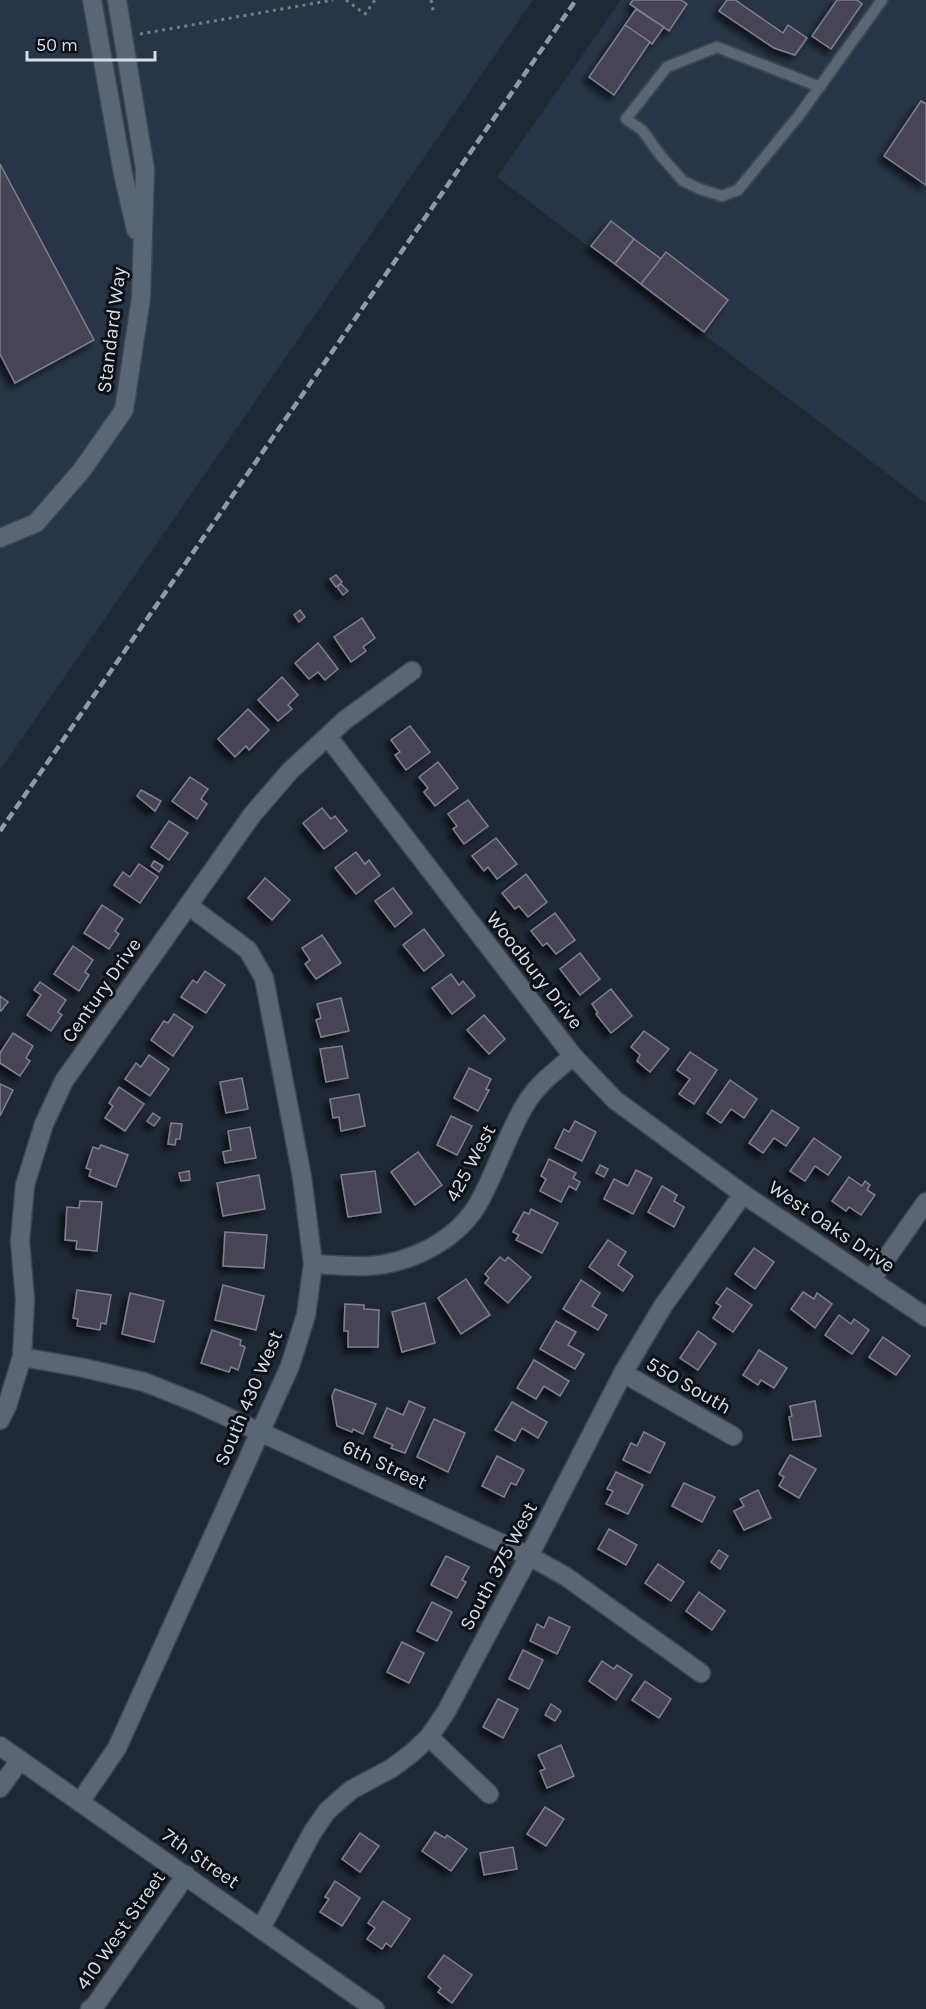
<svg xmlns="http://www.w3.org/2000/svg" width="926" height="2009" font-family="Karla,sans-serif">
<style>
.built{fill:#273546}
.building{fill:#464454;stroke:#807f90;stroke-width:1.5;filter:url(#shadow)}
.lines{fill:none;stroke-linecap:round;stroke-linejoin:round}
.service-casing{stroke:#3e4650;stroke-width:14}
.minor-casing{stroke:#3e4650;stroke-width:21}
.tertiary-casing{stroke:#3e4650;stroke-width:21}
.path{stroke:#757e88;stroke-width:3;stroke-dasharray:3 4.5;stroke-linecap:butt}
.service{stroke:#5a6674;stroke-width:10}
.minor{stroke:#5a6674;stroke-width:18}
.tertiary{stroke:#5a6674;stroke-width:18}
.rail{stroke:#929aa4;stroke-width:4.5;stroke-dasharray:9 4.5;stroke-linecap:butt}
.labels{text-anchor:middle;stroke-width:6;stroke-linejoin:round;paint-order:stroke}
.street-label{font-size:20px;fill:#d6dde5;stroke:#0d1117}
</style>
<defs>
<filter id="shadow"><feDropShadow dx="-5" dy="5" stdDeviation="3" flood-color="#0009"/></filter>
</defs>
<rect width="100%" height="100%" fill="#1f2935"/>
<g class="built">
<path d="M0,0H533L0,770Z"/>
<path d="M621,0H926V503L497,177Z"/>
</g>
<g class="building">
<path d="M633,0H681L687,4L669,31L630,4Z"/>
<path d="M727,0H735L783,33L788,25L807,38L795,55L774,48L719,11Z"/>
<path d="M837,0H857L862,4L831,49L812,36Z"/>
<path d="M636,9L664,27L652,44L625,25Z"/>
<path d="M625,25L650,42L614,95L589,77Z"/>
<path d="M921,101L926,104V185L884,156Z"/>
<path d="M0,164L94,340L15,383L0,354Z"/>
<path d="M611,221L634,239L615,264L591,246Z"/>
<path d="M634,239L661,259L641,284L615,264Z"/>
<path d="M666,252L728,300L704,332L641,284Z"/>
<path d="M336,575L342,582L336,587L330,579Z"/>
<path d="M341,584L348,591L343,595L337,587Z"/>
<path d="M300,610L305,617L299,622L294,615Z"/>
<path d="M362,618L375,638L363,647L366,651L351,662L334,637Z"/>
<path d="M318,643L338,669L325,680L318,672L309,679L295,663Z"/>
<path d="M282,677L298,695L288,705L292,709L278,721L258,700Z"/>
<path d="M248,709L269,730L249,750L246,746L235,757L218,739Z"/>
<path d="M410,726L430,752L406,770L395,755L400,752L391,740Z"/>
<path d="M438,762L458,788L435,806L424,792L428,788L419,777Z"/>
<path d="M190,777L208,789L201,799L207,804L197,819L172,801Z"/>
<path d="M141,790L161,801L155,811L137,796Z"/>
<path d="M468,800L488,826L464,844L453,829L457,826L448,814Z"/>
<path d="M322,808L331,819L335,816L347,831L324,849L303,823Z"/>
<path d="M169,821L188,833L169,860L151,847Z"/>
<path d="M496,838L517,864L497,879L488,867L484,871L472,856Z"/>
<path d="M356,852L365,864L369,860L380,875L356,894L335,868Z"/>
<path d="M154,861L163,866L159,872L151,866Z"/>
<path d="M139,864L158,877L140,903L114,885L123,872L130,877Z"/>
<path d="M526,874L547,902L528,917L519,906L515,909L502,893Z"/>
<path d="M265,878L290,900L272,920L248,898Z"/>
<path d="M393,888L412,913L395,927L375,901Z"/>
<path d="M102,905L123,919L115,931L119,934L109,949L84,933Z"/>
<path d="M555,913L575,940L556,954L547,943L543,946L531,931Z"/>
<path d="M424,929L444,955L424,971L403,945Z"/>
<path d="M322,935L341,963L316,979L305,964L310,960L302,948Z"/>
<path d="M73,946L93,960L85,972L89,975L79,991L54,974Z"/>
<path d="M580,953L600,979L580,995L560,969Z"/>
<path d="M205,971L225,985L206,1013L181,997L193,980L197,983Z"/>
<path d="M451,974L459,985L463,981L475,996L452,1014L432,988Z"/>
<path d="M40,982L66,1000L58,1012L62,1015L51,1031L27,1015L41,995L34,990Z"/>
<path d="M611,989L632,1016L611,1033L596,1014L598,1013L592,1004Z"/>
<path d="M0,996L8,1002L1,1011L0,1010Z"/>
<path d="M341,998L349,1031L321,1037L316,1020L321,1018L317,1004Z"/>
<path d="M174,1014L193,1027L173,1056L151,1040L164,1021L168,1023Z"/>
<path d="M484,1015L505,1039L489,1054L467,1030Z"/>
<path d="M644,1031L669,1049L650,1072L637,1061L640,1055L631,1047Z"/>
<path d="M13,1033L33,1046L26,1058L30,1061L20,1076L0,1063V1053Z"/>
<path d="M342,1046L348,1078L326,1082L320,1049Z"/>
<path d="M690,1052L717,1070L694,1104L679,1094L690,1079L677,1070Z"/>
<path d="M149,1055L169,1069L150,1096L125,1079L136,1063L141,1067Z"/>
<path d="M469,1068L491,1079L486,1089L489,1090L478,1111L454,1098Z"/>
<path d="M242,1078L248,1109L226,1113L220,1082Z"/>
<path d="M730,1080L757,1099L744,1118L731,1109L721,1123L707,1113Z"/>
<path d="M0,1084L13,1090L0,1116Z"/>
<path d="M119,1087L144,1104L125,1131L105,1118L113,1106L109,1103Z"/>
<path d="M359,1094L365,1126L341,1131L339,1117L333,1118L330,1099Z"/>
<path d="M772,1110L799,1128L786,1146L774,1138L763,1153L749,1143Z"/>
<path d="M153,1113L160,1118L154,1126L147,1121Z"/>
<path d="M451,1116L472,1126L457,1155L437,1145Z"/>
<path d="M575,1121L596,1132L582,1161L555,1148L564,1129L569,1132Z"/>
<path d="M171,1123L182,1124L180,1139H176L175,1145L168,1144Z"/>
<path d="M250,1127L256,1158L225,1163L223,1152L231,1150L228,1131Z"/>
<path d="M814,1138L841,1157L828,1175L815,1166L805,1181L790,1171Z"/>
<path d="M101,1145L128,1155L116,1187L89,1176L91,1170L86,1168L93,1147L99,1149Z"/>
<path d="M418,1152L442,1185L415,1205L391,1172Z"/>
<path d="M549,1159L576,1173L573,1178L580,1182L576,1190L569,1186L561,1202L540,1191L546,1179L541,1176Z"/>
<path d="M600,1165L608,1169L604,1177L596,1173Z"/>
<path d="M636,1170L652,1178L633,1214L604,1199L614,1179L628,1186Z"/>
<path d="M189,1171L190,1180L181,1181L179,1173Z"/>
<path d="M375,1171L381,1212L348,1217L341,1175Z"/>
<path d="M259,1175L265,1209L223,1216L217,1183Z"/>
<path d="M849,1177L862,1186L865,1181L870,1185L867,1190L875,1195L861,1215L849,1207L846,1211L832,1201Z"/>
<path d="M662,1186L677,1195L674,1201L684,1207L674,1227L648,1212Z"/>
<path d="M80,1201L102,1202L97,1251L76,1249L77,1241L65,1240L67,1207L79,1208Z"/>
<path d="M531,1209L558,1223L542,1253L516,1240L519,1235L513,1232L524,1212L529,1214Z"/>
<path d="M225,1232L267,1235L264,1268L223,1266Z"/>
<path d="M608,1240L626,1252L618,1265L633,1276L623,1291L589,1267Z"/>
<path d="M754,1248L774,1262L755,1289L735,1274Z"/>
<path d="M500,1257L505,1261L508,1257L531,1277L508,1303L485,1283L489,1278L485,1274Z"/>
<path d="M466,1279L490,1315L461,1334L438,1298Z"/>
<path d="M581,1280L600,1293L592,1306L607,1315L598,1330L563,1309Z"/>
<path d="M223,1285L264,1296L256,1330L215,1320Z"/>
<path d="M727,1288L752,1305L733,1332L713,1318L721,1306L716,1303Z"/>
<path d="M77,1290L111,1295L106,1324L101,1323L100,1330L77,1326L78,1319L73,1318Z"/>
<path d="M803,1292L814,1299L817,1293L832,1304L815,1328L791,1309Z"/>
<path d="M130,1293L164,1301L154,1342L122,1334Z"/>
<path d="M425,1303L435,1343L402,1352L392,1312Z"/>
<path d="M345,1304L364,1305V1309L379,1310L378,1347H348V1331H344Z"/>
<path d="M839,1315L851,1324L854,1319L869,1330L852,1354L825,1335Z"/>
<path d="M556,1321L576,1332L568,1345L584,1354L575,1369L540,1349Z"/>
<path d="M212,1330L241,1340L240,1345L245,1347L238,1370L231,1367L229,1372L201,1363Z"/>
<path d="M698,1331L716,1344L698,1370L680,1358Z"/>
<path d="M883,1337L910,1356L896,1375L869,1357Z"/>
<path d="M759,1350L787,1368L774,1388L761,1380L758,1385L743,1375Z"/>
<path d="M534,1360L569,1381L560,1396L544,1386L536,1399L517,1388Z"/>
<path d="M335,1389L376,1404L363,1434L353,1429L352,1432L337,1426L332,1396Z"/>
<path d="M409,1401L425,1408L405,1453L391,1448L393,1445L374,1437L387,1408L403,1415Z"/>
<path d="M815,1401L821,1436L793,1440L789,1417L792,1416L790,1406Z"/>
<path d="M512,1402L547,1422L538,1438L522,1428L515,1441L495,1430Z"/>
<path d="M434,1419L465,1433L448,1472L417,1457Z"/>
<path d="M644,1432L665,1443L650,1473L623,1460L631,1443L637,1446Z"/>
<path d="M790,1455L816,1469L799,1498L779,1486L784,1477L779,1474Z"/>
<path d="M497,1456L524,1470L516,1485L511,1483L504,1497L482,1486Z"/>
<path d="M616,1472L643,1485L628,1514L606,1504L613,1491L607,1489Z"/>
<path d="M684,1483L715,1497L702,1522L672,1506Z"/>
<path d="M758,1490L771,1518L744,1530L734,1511L744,1506L740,1499Z"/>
<path d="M609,1529L637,1545L626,1565L598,1549Z"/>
<path d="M719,1550L728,1556L720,1569L711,1562Z"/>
<path d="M446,1556L469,1567L462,1580L466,1582L457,1598L431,1585Z"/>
<path d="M658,1564L684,1582L671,1601L645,1583Z"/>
<path d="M699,1592L725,1611L712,1630L686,1611Z"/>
<path d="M432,1602L452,1612L437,1641L417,1631Z"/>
<path d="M549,1617L570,1627L557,1654L530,1641L537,1624L544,1628Z"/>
<path d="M402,1642L424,1653L409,1683L387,1672Z"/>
<path d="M523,1650L543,1660L529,1689L509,1679Z"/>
<path d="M602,1661L614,1669L617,1665L632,1675L616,1700L589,1681Z"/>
<path d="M645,1681L671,1699L659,1718L632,1700Z"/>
<path d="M498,1699L518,1709L503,1738L483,1727Z"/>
<path d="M551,1704L561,1711L555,1721L545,1715Z"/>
<path d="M561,1745L574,1776L547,1788L540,1771L545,1769L538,1755Z"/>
<path d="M545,1807L564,1819L546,1846L527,1834Z"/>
<path d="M435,1832L445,1838L447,1835L467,1849L451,1871L422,1851Z"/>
<path d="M360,1833L379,1846L360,1872L342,1859Z"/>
<path d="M513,1847L517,1869L484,1875L480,1853Z"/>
<path d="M335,1881L360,1898L342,1926L320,1912L329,1899L325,1897Z"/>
<path d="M383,1901L410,1919L391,1947L386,1943L382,1949L367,1939L375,1928L368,1923Z"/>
<path d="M444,1955L472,1975L452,2003L438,1992L441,1988L428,1977Z"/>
</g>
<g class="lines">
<defs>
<path id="service" d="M820,87L717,47L667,67L626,119L642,130L661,156L683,181L700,189L722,196L738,190L800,114L882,0"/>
<g id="minor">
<path d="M92,0L123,174L136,230"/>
<path d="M0,538L36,523L82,470L124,410L141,298L145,169L117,0"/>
<path d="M328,737L573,1056L615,1100L743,1194L926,1317"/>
<path d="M313,1264C331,1265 350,1267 368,1266C408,1264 454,1242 476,1207C496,1175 507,1132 528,1100C540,1082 557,1070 573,1056"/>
<path d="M871,1280L926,1202"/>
<path d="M22,1357L84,1368L144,1382L197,1403L529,1556L565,1576L701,1673"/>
<path d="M623,1373L733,1436"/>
<path d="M0,1420L7,1406L22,1357L25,1300L20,1241L25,1185L44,1124L64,1081L252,815L290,771L345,720L412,671"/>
<path d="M429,1737L489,1794"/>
<path d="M0,1788L20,1760"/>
<path d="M80,1802L117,1748L290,1366L306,1315L313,1264L302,1177L264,978L248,950L189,906"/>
<path d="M261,1928L312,1833L327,1811L351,1790L392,1768L412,1753L429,1737L446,1712L529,1556L623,1373L663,1306L743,1194"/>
<path d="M90,2009L94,2007L186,1875"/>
</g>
<path id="tertiary" d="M0,1746L375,2009"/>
</defs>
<use href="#service" class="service-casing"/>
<use href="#minor" class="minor-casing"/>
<use href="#tertiary" class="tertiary-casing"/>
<g class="path">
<path d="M346,0L365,14L375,0"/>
<path d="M431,0L434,14"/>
<path d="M140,34L333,0"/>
</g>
<use href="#service" class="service"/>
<use href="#minor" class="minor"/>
<use href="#tertiary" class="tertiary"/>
<path class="rail" d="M0,831L576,0"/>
</g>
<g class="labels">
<g class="street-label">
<text transform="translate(111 330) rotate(-83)" y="7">Standard Way</text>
<text transform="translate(535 970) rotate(52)" y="7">Woodbury Drive</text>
<text transform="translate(101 990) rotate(-55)" y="7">Century Drive</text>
<text transform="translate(470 1163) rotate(-62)" y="7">425 West</text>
<text transform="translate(832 1226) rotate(34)" y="7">West Oaks Drive</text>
<text transform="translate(689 1385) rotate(30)" y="7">550 South</text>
<text transform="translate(248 1398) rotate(-67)" y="7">South 430 West</text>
<text transform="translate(385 1464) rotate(25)" y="7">6th Street</text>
<text transform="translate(498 1566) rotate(-62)" y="7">South 375 West</text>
<text transform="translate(201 1858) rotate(35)" y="7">7th Street</text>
<text transform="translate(120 1930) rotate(-55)" y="7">410 West Street</text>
</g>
</g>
<path d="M27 51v9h128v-9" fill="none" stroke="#d6dde5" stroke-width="3"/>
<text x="36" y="51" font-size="18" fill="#d6dde5" stroke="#0d1117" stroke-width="4.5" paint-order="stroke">50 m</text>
</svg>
